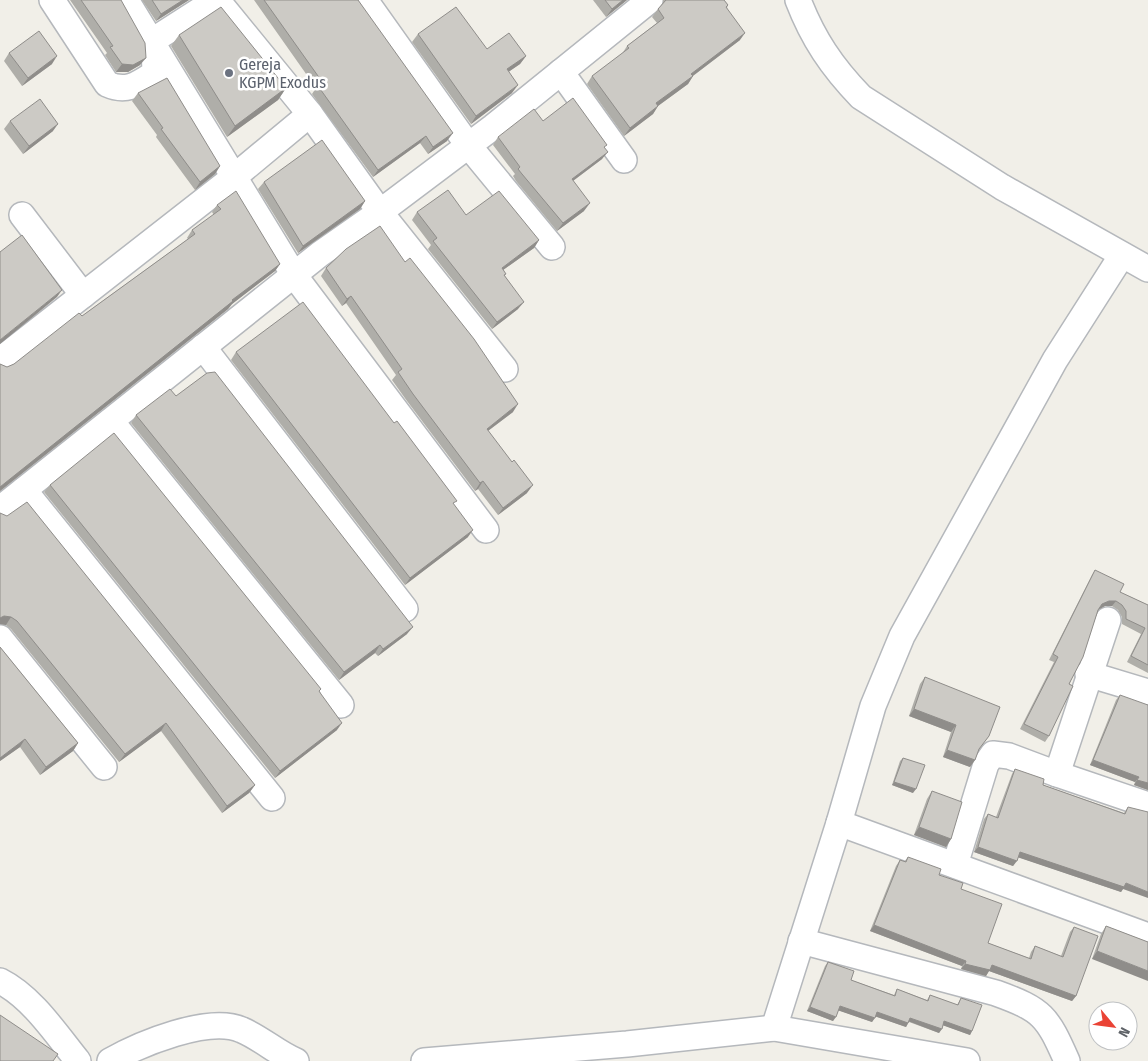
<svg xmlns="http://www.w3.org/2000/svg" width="1148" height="1061" font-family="'Fira Sans Condensed',sans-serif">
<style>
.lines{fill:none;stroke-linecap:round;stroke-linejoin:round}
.street-casing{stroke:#b5b8bc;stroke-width:28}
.street{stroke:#fff;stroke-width:25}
.wall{fill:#afaea9}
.shaded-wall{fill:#8f8d8a}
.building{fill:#cccac5;stroke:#8f8d8a}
.worship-dot{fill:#6b7280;stroke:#fff;stroke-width:2}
.labels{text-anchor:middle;stroke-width:5;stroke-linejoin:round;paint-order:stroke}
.worship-label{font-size:16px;fill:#5b616d;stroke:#fff;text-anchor:start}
</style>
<rect width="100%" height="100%" fill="#f1efe8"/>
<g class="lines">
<defs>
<g id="street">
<path d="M52,0L107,84C127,93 138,84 155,73L154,45"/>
<path d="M126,0L294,275L486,530"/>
<path d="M217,0L310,114L380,212L505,369"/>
<path d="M365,0L468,145L552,247"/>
<path d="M798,0C813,39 832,67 861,97L1002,187L1148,269"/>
<path d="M152,41L216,0"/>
<path d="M561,72L624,160"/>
<path d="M22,215L83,295"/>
<path d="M203,347L405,609"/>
<path d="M0,360L234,177L310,114"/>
<path d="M111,421L341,705"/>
<path d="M24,490L272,798"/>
<path d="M0,509L320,254L380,212L493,127L650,0"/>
<path d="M1108,620L1057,774L1148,805"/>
<path d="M0,638L104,767"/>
<path d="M1088,674L1148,692"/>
<path d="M839,823L1148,936"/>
<path d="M955,865L986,764L993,754L1009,756L1057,774"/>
<path d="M801,941L996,993C1043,1010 1047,1016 1067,1061"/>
<path d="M0,981C32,997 56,1034 78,1061"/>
<path d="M774,1028L839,823L873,706L902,636L1055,360L1122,255"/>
<path d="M110,1061C140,1044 209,1015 242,1030C261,1038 277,1053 296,1061"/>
<path d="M424,1061L627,1044L774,1028L967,1061"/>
</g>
</defs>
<use href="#street" class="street-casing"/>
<use href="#street" class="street"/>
</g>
<g class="wall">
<path d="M70,0H121L140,65L128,72H116L105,55L107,53Z"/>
<path d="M142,0H189L156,21Z"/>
<path d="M254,0H358L447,141L428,154L420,143L373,177L312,94L316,88Z"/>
<path d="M593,0H627L606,17Z"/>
<path d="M663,0H724L728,5L727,8L740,40L693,76L688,84L658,106L653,114L624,136L587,84L592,76L622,54L627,46L657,23L652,17L658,9L663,3Z"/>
<path d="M418,34L487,49L526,56L520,64L508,72L512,93L471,124L412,42Z"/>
<path d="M179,35L286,88L278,100L227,137L171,46Z"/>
<path d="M9,53L52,64L22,86L4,61Z"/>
<path d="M138,93L220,166L215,174L195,190L156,137L157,135L132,101Z"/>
<path d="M10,121L53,131L23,154L4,129Z"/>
<path d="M543,121L605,148L602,159L573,181L584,211L557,231L516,181L513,176L515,174L493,145L498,137Z"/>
<path d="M264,182L365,201L360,209L298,253L258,189Z"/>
<path d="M217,205L280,264L275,271L232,304L228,309L0,491V364L7,367L14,364L82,316L188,239L187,238L192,230L214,215L212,212Z"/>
<path d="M417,212L466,215L539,240L534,248L503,270L505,276L518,309L492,329L428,249L431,245L412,220Z"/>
<path d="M326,268L513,412L488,431L527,493L498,515L478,489L475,491L407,401L392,380L396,375L346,303L342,306L321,276Z"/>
<path d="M236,352L454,505L468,537L405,585L231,360Z"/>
<path d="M176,396L407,634L378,656L375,653L339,680L131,423L136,415Z"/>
<path d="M50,485L320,692L337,730L275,778L44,492Z"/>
<path d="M0,513L255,785L249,793L222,813L161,731L119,762L11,629L6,625L0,624Z"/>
<path d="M1095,570L1120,592L1148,605V673L1127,662L1141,634L1122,624V617L1118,610L1112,606H1105L1099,609L1049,736L1045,742L1020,729L1054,662L1049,660L1092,575Z"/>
<path d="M0,647L78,743L73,751L40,775L20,747L0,761Z"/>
<path d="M925,677L989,736L978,751L975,760L970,767L943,757L951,732L909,716L920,684Z"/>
<path d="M1120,695L1148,790L1134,785L1135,782L1090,765L1116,700Z"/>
<path d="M903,758L913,793L892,785L900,761Z"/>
<path d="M1015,769L1043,785L1124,813L1128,807L1123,889L1121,892L1018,857L1013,866L974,852L984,819L988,814L996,817L1012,774Z"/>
<path d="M932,791L951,839L946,847L914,835L927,799Z"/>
<path d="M908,857L939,875L961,889L988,943L1029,958L1031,952L1035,946L1061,956L1070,932L1074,927L1076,996L1072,1001L989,971L986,976L961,969L962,966L870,931L896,866L900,860L904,862Z"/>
<path d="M1106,926L1148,942L1092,959L1101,934Z"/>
<path d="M828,962L851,980L894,995L897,989L927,1000L930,995L957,1005L961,998L972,1031L970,1035L943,1025L939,1033L909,1022L906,1027L875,1016L872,1022L838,1010L833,1021L807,1011L825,966Z"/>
</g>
<g class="shaded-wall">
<path d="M183,0H189L156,21L161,14Z"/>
<path d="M623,0H627L606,17L612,9Z"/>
<path d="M745,33L740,40L686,81L691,74Z"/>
<path d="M57,56L52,64L22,86L28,78Z"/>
<path d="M526,56L520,64L501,77L507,69Z"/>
<path d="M146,58L140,65L128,72H116L122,64Z"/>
<path d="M693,76L688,84L651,111L656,103Z"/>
<path d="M518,85L512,93L471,124L476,116Z"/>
<path d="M286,88L278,100L227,137L235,126Z"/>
<path d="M658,106L653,114L624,136L630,128Z"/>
<path d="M58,124L53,131L23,154L29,146Z"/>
<path d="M453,133L447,141L428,154L433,147Z"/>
<path d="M426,136L420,143L373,177L378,170Z"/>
<path d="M608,152L602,159L566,186L572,179Z"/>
<path d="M220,166L215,174L195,190L200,182Z"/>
<path d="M365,201L360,209L298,253L303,246Z"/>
<path d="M590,203L584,211L557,231L563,223Z"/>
<path d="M539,240L534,248L496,275L502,268Z"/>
<path d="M280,264L275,271L232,304L228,309L0,491V487L232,300Z"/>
<path d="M62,290L57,297L0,344V340Z"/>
<path d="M351,296L346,303L342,306L347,299Z"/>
<path d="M524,302L518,309L492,329L497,322Z"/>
<path d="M518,404L513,412L481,436L487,429Z"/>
<path d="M483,481L478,489L475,491L480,483Z"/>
<path d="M533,485L527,493L498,515L503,508Z"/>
<path d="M473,530L468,537L405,585L410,578Z"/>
<path d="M1109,601H1116L1112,606H1105L1098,610L1102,604Z"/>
<path d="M4,616L11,617L6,625L0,624V618Z"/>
<path d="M413,627L407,634L378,656L383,649Z"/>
<path d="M380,645L375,653L339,680L344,672Z"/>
<path d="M914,709L956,725L951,732L909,716Z"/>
<path d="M166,723L161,731L119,762L125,754Z"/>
<path d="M342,723L337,730L275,778L280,771Z"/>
<path d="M25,739L20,747L0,761V758Z"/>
<path d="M78,743L73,751L40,775L46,767Z"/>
<path d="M947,750L975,760L970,767L943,757Z"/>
<path d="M1093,760L1139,777L1135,782L1090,765Z"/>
<path d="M1137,780L1148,783V790L1134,785Z"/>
<path d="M894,782L916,789L913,793L892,785Z"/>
<path d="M255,785L249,793L222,813L227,806Z"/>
<path d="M919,827L951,839L946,847L914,835Z"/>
<path d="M978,847L1017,861L1013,866L974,852Z"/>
<path d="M1020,852L1126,883L1148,892V898L1123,889L1121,892L1017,857Z"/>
<path d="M874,925L966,961L962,966L870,931Z"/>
<path d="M1097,951L1148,971V981L1092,959Z"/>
<path d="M965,964L992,965L1076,996L1072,1001L989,971L986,976L961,969Z"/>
<path d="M840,1006L875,1018L872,1022L837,1010Z"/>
<path d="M810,1007L836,1017L833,1021L807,1011Z"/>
<path d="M877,1012L908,1023L906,1027L874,1016Z"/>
<path d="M910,1018L942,1029L939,1033L908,1021Z"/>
<path d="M944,1021L972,1031L970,1035L942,1025Z"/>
</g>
<g class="building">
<path d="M81,0H121L145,43L146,58L133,65L122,64L110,47L113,46Z"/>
<path d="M152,0H183L161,14Z"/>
<path d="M264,0H358L453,133L433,147L426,136L378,170L318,86L323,83Z"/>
<path d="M605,0H623L612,9Z"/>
<path d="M666,0H724L728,5L726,7L745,33L691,74L693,76L656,103L658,106L630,128L592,76L629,48L627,46L664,18L658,9Z"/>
<path d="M221,7L286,88L235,126L179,35Z"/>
<path d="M456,7L487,49L509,33L526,56L507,69L518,85L476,116L418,34Z"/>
<path d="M39,31L57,56L28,78L9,53Z"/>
<path d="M167,78L220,166L200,182L161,129L163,128L138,93Z"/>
<path d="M573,98L607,145L604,147L608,152L572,179L590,203L563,223L522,174L518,169L520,167L498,137L534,109L543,121Z"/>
<path d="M40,99L58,124L29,146L10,121Z"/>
<path d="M322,140L365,201L303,246L264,182Z"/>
<path d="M448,190L466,215L499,191L539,240L502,268L506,274L504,275L524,302L497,322L433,241L437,238L417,212Z"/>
<path d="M236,191L280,264L232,300L233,301L0,487V364L7,367L14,364L79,313L82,316L195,234L192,230L221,209L217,205Z"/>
<path d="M380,226L405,262L410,258L474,339L518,404L487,429L512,462L514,460L533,485L503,508L483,481L480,483L413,394L398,372L402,369L351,296L347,299L326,268L346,249Z"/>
<path d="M22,235L62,290L0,340V252Z"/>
<path d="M303,302L394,423L397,421L457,501L453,503L473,530L410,578L236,352Z"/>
<path d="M215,372L413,627L383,649L380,645L344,672L136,415L170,389L176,396L207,373Z"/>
<path d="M114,433L321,689L319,691L321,694L342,723L280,771L50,485Z"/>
<path d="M27,502L255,785L227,806L166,723L125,754L17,621L11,617L4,616L0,618V513L7,516Z"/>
<path d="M1095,570L1124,584L1120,592L1148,605V665L1131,656L1145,628L1126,619V611L1122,605L1116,601H1109L1102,604L1098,610L1083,657L1069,684L1073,686L1049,736L1024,724L1058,657L1053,654Z"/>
<path d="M0,647L78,743L46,767L25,739L0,758Z"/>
<path d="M925,677L1000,707L989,736L979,749L975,760L947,750L956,725L914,709Z"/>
<path d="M1120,695L1148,705V783L1137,780L1139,777L1093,760Z"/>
<path d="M903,758L925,765L916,789L894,782Z"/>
<path d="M1015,769L1044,779L1043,785L1125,814L1128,807L1148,812V892L1126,883L1124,887L1020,852L1017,861L978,847L988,814L998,818Z"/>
<path d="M932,791L962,802L951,839L919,827Z"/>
<path d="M908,857L941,869L939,875L963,883L961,889L1002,904L988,943L1031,959L1035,946L1063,957L1074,927L1098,936L1076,996L992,965L990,970L965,964L966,961L874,925L900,860L906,862Z"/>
<path d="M1106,926L1148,942V971L1097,951Z"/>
<path d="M828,962L854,971L851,980L895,996L897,989L928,1001L930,995L958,1005L961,998L982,1005L972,1031L944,1021L942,1029L910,1018L908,1023L877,1012L875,1018L840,1006L836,1017L810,1007Z"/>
<path d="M0,1015L58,1054L53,1061H0Z"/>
</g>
<circle class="worship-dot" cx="229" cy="73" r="5"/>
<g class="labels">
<g class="worship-label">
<text x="239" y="70">Gereja<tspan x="239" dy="18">KGPM Exodus</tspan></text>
</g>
</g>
<g transform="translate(1113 1026) rotate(119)"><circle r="24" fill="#ffffff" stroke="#bfc1c3"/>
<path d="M0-4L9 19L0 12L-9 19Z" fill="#ea4335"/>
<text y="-8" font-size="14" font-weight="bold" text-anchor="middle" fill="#5f6368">N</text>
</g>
</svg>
